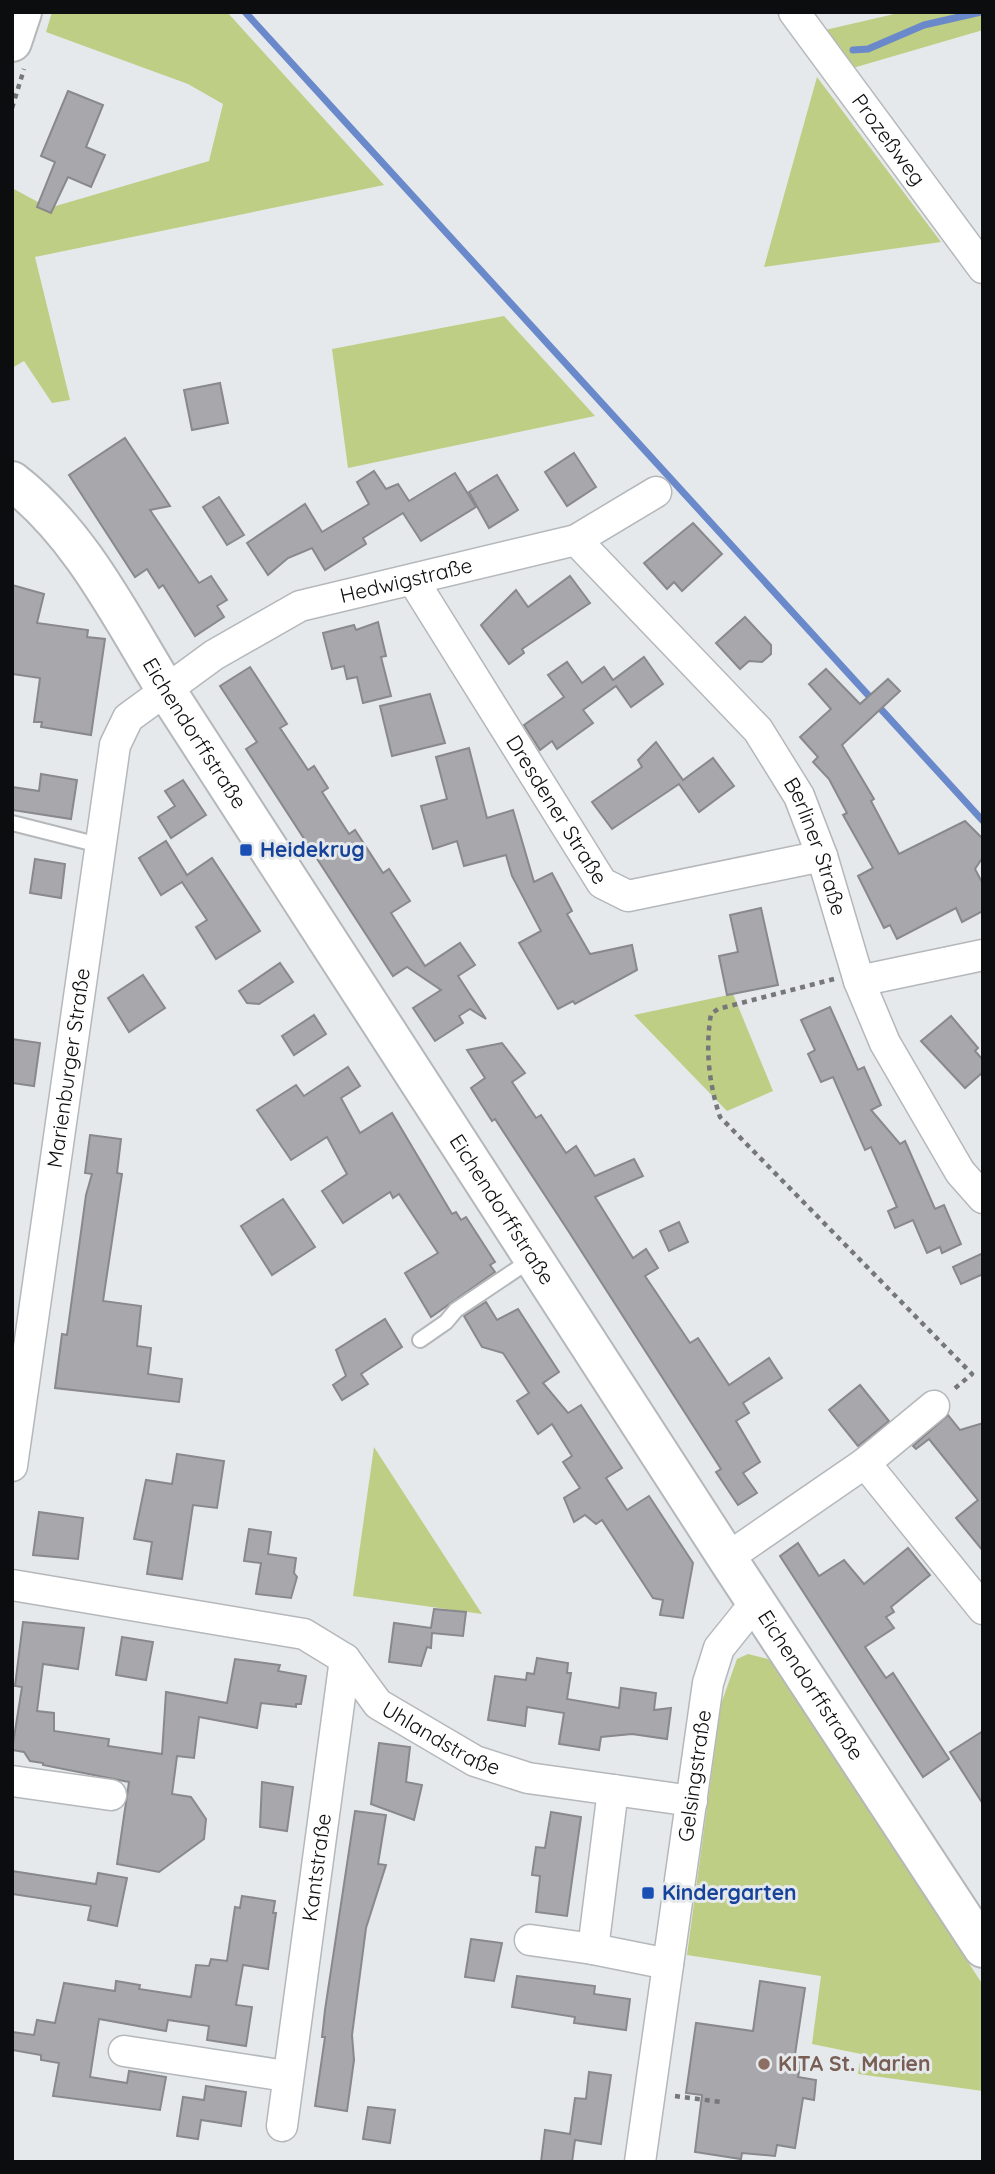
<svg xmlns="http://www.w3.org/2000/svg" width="995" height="2174" font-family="Quicksand,sans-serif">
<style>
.green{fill:#bece84}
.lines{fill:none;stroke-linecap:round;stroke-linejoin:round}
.stream{stroke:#6a89cb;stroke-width:7}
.building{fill:#a8a7ab;stroke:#89888c;stroke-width:2}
.lane-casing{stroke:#b5b8bb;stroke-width:18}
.street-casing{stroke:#b5b8bb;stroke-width:33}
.secondary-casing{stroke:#b5b8bb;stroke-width:42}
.path{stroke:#757779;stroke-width:4.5;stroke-dasharray:5 5;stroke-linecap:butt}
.lane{stroke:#fff;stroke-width:14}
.street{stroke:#fff;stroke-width:30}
.secondary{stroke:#fff;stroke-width:38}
.transit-dot{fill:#1a4fb4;stroke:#e5e9ec;stroke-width:2.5}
.education-dot{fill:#8d6e63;stroke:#e5e9ec;stroke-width:2.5}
.labels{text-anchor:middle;stroke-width:6;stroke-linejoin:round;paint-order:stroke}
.street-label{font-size:21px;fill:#0c0d0e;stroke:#e5e9ec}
.transit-label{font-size:21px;font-weight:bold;fill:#164399;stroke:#e5e9ec;text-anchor:start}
.education-label{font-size:21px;font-weight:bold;fill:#785e54;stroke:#e5e9ec;text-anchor:start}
</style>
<rect width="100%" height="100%" fill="#e5e9ec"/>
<g class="green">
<path d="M52,12H227L384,185L35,257L70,400L52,403L24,361L12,368V188L49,208L209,161L223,104L188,84L46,32Z"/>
<path d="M903,12H983V30L853,68L825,30Z"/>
<path d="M817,77L941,242L764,267Z"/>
<path d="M504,316L595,416L348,468L332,349Z"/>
<path d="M733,994L773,1091L727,1111L634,1015Z"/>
<path d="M374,1447L482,1614L353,1596Z"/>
<path d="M748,1654L768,1659L776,1667L983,1985V2091L858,2074L861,2054L812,2044L821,1976L687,1955L721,1704L737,1659Z"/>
</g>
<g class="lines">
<g class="stream">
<path d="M245,12L983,821"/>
<path d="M853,50L868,49L924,25L981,12"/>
</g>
</g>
<g class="building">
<path d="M68,91L103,105L86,147L105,155L91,187L68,177L51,213L37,207L55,162L41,156Z"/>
<path d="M220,383L228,423L192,430L184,390Z"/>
<path d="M125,438L170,506L150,510L199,583L211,576L227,600L217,606L224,617L195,636L163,585L159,588L147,569L135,577L69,475Z"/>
<path d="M574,453L596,487L567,506L545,472Z"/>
<path d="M374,471L386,489L398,484L409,501L455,473L476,507L421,541L403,513L363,538L366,544L325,570L312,548L288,558L268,575L247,543L305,504L322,532L369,504L357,482Z"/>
<path d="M497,475L518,510L489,528L469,492Z"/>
<path d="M219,497L244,535L227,545L203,507Z"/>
<path d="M693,523L722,554L682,591L674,582L667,589L644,563Z"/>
<path d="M570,576L590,603L522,649L524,653L509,664L481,625L516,590L528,607Z"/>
<path d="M12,585L44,594L37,623L88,630L87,637L105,639L91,735L41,727L42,722H34L40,678L12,674Z"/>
<path d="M745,617L771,645V654L762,662L749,661L740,669L716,643Z"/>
<path d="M378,622L386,656L381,657L391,696L363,703L357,677L347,679L344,666L332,669L323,633L354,625L356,630Z"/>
<path d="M644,657L663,684L631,707L616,686L583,710L593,723L557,749L552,741L540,750L524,725L564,697L548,675L567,662L582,683L604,667L613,680Z"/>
<path d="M250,667L287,724L280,728L308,770L314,766L328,788L322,792L349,834L355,830L383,873L389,869L410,901L391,913L425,966L460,943L475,965L458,976L486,1019L470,1009L459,1016L463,1023L435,1041L413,1008L441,990L407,967L393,976L246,749L257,742L220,686Z"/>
<path d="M826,669L860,704L888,679L900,691L842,745L874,799L871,801L899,854L965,821L983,839V857L975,869L983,884V911L962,922L956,908L897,939L890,925L884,928L858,876L873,868L843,815L847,813L829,779L813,762L818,757L800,737L831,709L809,684Z"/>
<path d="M430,694L445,743L392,756L380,706Z"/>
<path d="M656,742L683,780L713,758L734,786L699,812L679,784L612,829L592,802L642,767L638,760Z"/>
<path d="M469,748L487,818L513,810L534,882L552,873L572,911L567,914L590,954L632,945L637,970L575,1004L573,1001L558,1009L519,943L541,931L512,876L506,855L464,866L457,841L433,849L421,806L447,799L436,757Z"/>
<path d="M41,774L77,780L71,819L12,810V787L39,791Z"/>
<path d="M183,780L206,815L171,838L158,817L175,806L165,791Z"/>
<path d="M166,841L187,875L212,858L260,931L216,959L196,927L207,920L182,882L161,895L139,858Z"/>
<path d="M35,859L65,864L61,898L30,893Z"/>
<path d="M761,908L778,985L727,995L719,956L738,952L730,915Z"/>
<path d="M280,963L293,982L259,1004L247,1003L239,991Z"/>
<path d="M143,975L165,1008L129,1032L108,998Z"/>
<path d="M830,1007L858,1070L864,1067L881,1105L871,1110L900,1144L905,1141L935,1209L944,1205L961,1244L942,1253L940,1247L927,1253L913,1220L895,1228L888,1211L897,1207L871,1147L865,1150L833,1077L821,1082L808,1054L815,1050L801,1020Z"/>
<path d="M314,1015L326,1034L294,1055L282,1036Z"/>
<path d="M951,1016L978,1048L975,1051L983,1060V1072L965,1088L921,1041Z"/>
<path d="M12,1039L40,1043L34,1086L12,1083Z"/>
<path d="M502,1043L525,1073L512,1082L536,1118L541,1115L566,1153L576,1146L595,1176L634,1159L643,1176L595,1197L633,1258L646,1249L658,1268L645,1276L690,1343L698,1338L729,1385L769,1358L782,1378L743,1403L749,1413L736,1421L760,1462L743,1473L757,1493L738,1505L716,1472L721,1469L569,1232L495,1119L492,1121L471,1088L485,1078L467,1050Z"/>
<path d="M348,1067L360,1086L341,1098L360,1133L392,1113L452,1214L456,1212L461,1220L466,1217L495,1262L490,1265L495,1272L431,1317L405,1273L438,1253L399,1194L393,1198L390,1192L343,1223L322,1191L347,1174L327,1137L291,1160L257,1110L296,1085L304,1096Z"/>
<path d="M90,1135L121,1139L117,1173L122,1174L103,1301L141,1306L137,1346L151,1348L148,1374L182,1379L179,1402L55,1388L62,1334L67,1335L86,1195L92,1174L85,1173Z"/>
<path d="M283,1199L315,1247L272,1275L241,1226Z"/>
<path d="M679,1222L688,1242L669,1251L660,1231Z"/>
<path d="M983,1253V1274L961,1284L953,1267Z"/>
<path d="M486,1302L497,1320L518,1309L559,1372L543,1383L568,1413L581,1405L622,1468L606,1478L627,1510L649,1496L693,1563L683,1618L660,1615L663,1600L653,1598L602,1520L596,1524L585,1515L574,1522L564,1498L580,1488L563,1462L572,1456L552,1424L538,1434L517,1401L529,1393L503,1353L482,1347L464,1316Z"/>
<path d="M385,1319L402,1347L361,1374L368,1384L342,1400L333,1385L346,1376L336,1350Z"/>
<path d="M860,1385L889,1421L858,1446L829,1410Z"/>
<path d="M948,1415L960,1430L983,1423V1551L956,1518L978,1500L929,1439L916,1449L913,1446Z"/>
<path d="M177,1454L224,1461L217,1508L193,1505L182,1579L147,1574L152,1542L134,1539L146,1480L172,1484Z"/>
<path d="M39,1512L83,1518L78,1559L33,1555Z"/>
<path d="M249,1529L271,1532L268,1554L296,1558L294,1573L297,1577L291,1598L256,1594L261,1563L244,1561Z"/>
<path d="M798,1543L819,1576L844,1560L864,1584L908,1548L930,1575L891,1607L894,1612L886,1617L894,1628L865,1647L886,1678L893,1673L949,1759L923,1777L780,1556Z"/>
<path d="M434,1609L466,1612L463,1636L432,1633L431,1648L427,1647L421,1666L389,1662L394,1623L431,1628Z"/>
<path d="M23,1622L84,1628L78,1669L43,1664L37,1711L54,1713V1731L109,1739L108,1746L162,1754L166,1692L227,1703L235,1659L280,1665L278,1671L306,1676L301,1704H296V1707L261,1703L257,1728L199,1717L194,1758L177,1756L172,1794L191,1797L206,1819L204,1839L159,1872L117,1864L129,1782L43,1765V1763L30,1761L24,1752L12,1750L22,1687L15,1686Z"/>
<path d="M122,1637L153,1642L146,1680L116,1675Z"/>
<path d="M537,1658L568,1663L567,1673H571L567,1699L619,1708L621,1688L656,1693L654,1710L671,1708L667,1739L632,1734L601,1737L599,1750L559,1744L564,1713L527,1707L525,1726L488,1720L495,1676L526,1680L527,1673L534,1674Z"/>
<path d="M983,1731V1804L950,1752Z"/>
<path d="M379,1743L410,1747L406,1782L422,1785L414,1820L371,1804Z"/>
<path d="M262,1782L293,1787L287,1831L260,1827Z"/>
<path d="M355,1811L386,1815L378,1864L386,1865L366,1928L352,2035L354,2060L347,2111L315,2106L325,2037H322L325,2010Z"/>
<path d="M551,1812L581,1817L567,1916L536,1912L540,1876L532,1875L536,1847L545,1848Z"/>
<path d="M12,1871L96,1884L98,1873L127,1878L117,1926L88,1920L91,1906L12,1894Z"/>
<path d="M242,1896L275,1901L273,1913H276L268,1969L243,1965L236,2005L252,2007L246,2046L207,2040L209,2026L168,2020L166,2031L99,2019L90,2077L127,2083L129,2071L166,2077L160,2110L53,2096L59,2063L41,2060V2055L12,2050V2032L34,2035L37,2020L55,2023L64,1983L115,1991L116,1981L140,1985L139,1989L191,1997L196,1965L209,1966L211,1959L227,1961L235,1907L240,1908Z"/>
<path d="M471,1939L502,1943L494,1981L465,1977Z"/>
<path d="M517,1976L595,1986L594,1994L630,1999L626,2030L574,2023L575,2017L512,2007Z"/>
<path d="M760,1981L805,1988L794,2061L801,2062L798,2077L816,2080L814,2100L803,2098L795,2148L777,2145L775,2156L742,2153L741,2159L695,2152L702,2095L686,2093L696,2023L753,2031Z"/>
<path d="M589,2072L611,2075L601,2144L575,2140L572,2162H541L545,2130L570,2134L575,2098L586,2099Z"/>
<path d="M206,2086L246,2092L241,2126L201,2120L198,2139L177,2136L183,2097L204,2100Z"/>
<path d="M368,2107L395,2110L390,2143L363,2139Z"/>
</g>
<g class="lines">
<defs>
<g id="lane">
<path d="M12,823L99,845"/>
<path d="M420,1340L446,1322L456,1310L532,1259"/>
</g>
<g id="street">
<path id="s1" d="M794,12L983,268"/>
<path id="s2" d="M576,540L758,730L799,796L822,856L859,981L885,1043L960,1172L983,1198"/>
<path id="s3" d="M413,580L602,883L628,896L822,856"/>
<path d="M859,981L983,955"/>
<path d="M865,1463L934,1406"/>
<path id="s4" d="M12,1466L115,745L128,718L214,655L300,606L576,540L656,492"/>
<path d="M727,1558L865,1463L983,1609"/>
<path id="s5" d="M12,1585L304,1634L345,1659L378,1704L475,1761L528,1778L692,1801"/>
<path d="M12,1781L111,1795"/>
<path d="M613,1790L593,1949L668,1964"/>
<path d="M530,1940L593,1949"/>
<path d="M124,2051L286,2076"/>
<path id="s6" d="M282,2126L345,1659"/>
<path id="s7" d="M640,2162L708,1683L719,1648L756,1602"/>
</g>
<g id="secondary">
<path d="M12,42L22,12"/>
<path id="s8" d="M12,481C81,534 121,617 166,690L727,1558L983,1948"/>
</g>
</defs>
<use href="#lane" class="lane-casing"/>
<use href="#street" class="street-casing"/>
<use href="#secondary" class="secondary-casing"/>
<g class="path">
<path d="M12,108L24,69"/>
<path d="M834,979L718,1009L711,1014C705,1049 709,1084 720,1117L972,1374L953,1390"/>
<path d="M675,2096L721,2102"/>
</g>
<use href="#lane" class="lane"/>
<use href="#street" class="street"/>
<use href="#secondary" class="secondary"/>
</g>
<g class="transit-dot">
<rect x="239" y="843" width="14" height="14" rx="3.5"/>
<rect x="641" y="1886" width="14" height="14" rx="3.5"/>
</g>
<circle class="education-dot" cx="764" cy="2064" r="7"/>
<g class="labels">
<g class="street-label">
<text dy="7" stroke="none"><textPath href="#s1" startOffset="159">Prozeßweg</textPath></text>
<text dy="7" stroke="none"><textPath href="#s4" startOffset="1073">Hedwigstraße</textPath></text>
<text dy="7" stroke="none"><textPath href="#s8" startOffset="313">Eichendorffstraße</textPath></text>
<text dy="7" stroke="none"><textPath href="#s3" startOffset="271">Dresdener Straße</textPath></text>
<text dy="7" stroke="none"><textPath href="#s2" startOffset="394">Berliner Straße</textPath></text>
<text dy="7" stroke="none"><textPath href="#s4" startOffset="402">Marienburger Straße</textPath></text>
<text dy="7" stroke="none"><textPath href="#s8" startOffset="880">Eichendorffstraße</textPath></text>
<text dy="7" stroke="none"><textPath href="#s8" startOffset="1447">Eichendorffstraße</textPath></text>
<text dy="7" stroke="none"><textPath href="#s5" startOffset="472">Uhlandstraße</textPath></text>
<text dy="7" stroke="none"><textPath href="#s7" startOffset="390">Gelsingstraße</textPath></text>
<text dy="7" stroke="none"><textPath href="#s6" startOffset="261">Kantstraße</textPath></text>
</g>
<g class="transit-label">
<text x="260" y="857">Heidekrug</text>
<text x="662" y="1900">Kindergarten</text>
</g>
<g class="education-label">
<text x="778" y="2071">KITA St. Marien</text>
</g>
</g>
<rect width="995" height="2174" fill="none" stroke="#0c0d0e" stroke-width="28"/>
</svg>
